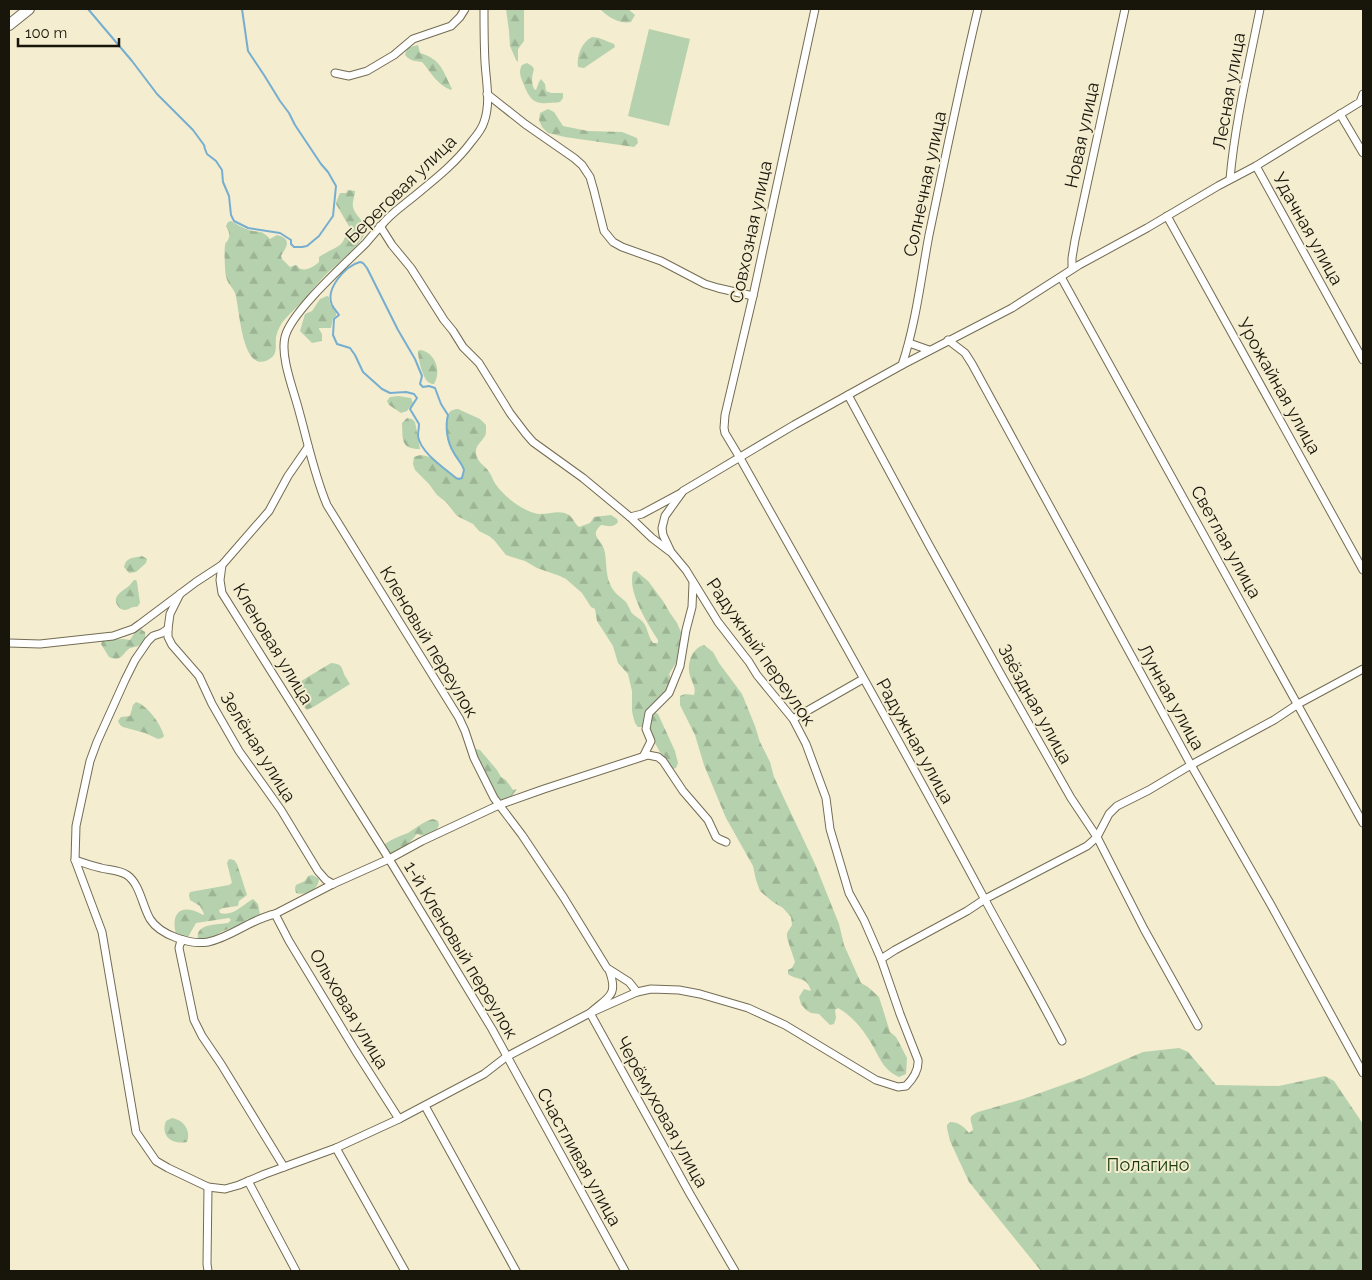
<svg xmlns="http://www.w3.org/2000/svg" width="1372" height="1280" font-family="Raleway,sans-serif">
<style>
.forest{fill:url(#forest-firs)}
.pitch{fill:#b6d1ad}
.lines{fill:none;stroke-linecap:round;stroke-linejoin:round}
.stream{stroke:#76aed0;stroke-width:2}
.street-casing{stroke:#736c53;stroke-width:9}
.secondary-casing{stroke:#736c53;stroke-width:12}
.street{stroke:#fff;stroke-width:7}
.secondary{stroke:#fff;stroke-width:10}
.labels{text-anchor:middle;stroke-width:4;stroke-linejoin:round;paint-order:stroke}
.street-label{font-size:18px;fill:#18150b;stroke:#f4edd0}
.park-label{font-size:18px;fill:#193b0a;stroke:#f4edd0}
</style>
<defs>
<pattern id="forest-firs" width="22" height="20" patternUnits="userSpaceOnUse" patternTransform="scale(1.25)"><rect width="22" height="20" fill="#b6d1ad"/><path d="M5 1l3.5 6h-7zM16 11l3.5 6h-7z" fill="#9cb394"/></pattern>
</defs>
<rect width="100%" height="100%" fill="#f4edd0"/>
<g class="forest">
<path d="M506,9H524V41L518,49V62L516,60L510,46L509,31Z"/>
<path d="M601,9H628L635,15L631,22C620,24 609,18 601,10Z"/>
<path d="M592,37L599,38L614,44L615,47L584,68L578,67C576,56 582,42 592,37Z"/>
<path d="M418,45L420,53C442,60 442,70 452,89L451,90C437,85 431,72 422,62C415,61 410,61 405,55L407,48Z"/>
<path d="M527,63L532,66L534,69C532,76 531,81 534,89L536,90L539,82L541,79L545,84L546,91L551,93H563V98L560,102C539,104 532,106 524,85C521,78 518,72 522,65Z"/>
<path d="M548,109L554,112L563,126L588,131L622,132L637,138L638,143L634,147L565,137L548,133L542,127L539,120L540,113Z"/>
<path d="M348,190L355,191C355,196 352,201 353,207C355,215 363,221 367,227C364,246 332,266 320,281C313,288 308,297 300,304C290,314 279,322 276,337C275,345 278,353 271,358C241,379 240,307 235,293C233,288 227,283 226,276C225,274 224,249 225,246C226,240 225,245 228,240C231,234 228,230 226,226L228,222L231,221C237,224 242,228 249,230C260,233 262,230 270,239L277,235C293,239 286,247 281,256L282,259L290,267L296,265C298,266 299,269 301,269C307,271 315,266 319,262V257C326,252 335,249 341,244C345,240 345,234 350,230V228L336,204L337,200L340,193H346Z"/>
<path d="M327,296L329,297L330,304L336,312V316L333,318L331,328H319V329L322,334V341L312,343L300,331L305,314L312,311L320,299Z"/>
<path d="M420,350C435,352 442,371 434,384C433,384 431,384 430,383C423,381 418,358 418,351Z"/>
<path d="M398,396L411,398L413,403L407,411L401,413L389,405L387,401L390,397Z"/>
<path d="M458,409L480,419L486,425C486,428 486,430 486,433C484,441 475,444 476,453C477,463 485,465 489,472C492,476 493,481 497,486C506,498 523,511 538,514C548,515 559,509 569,515C573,518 575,524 579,527L590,523L594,517L611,515L617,519L618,522C614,528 607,526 601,525C589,536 601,539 604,549C607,559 605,573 610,584C613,592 619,596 625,601C628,604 629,608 631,612C634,616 639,618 643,622C648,628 648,637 653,643H658V640C648,624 627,592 633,572L636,571L648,581L663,601L670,613L677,623L681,632L682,636L678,660L669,674L672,681L643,727H638L635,723L633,716L632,711V691L628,674L618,663L613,646L597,621L595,609L591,607L582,593L566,579L560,576L537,568L525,561L506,555L494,540L489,536L479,531L473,524L457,516L446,502L437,495L429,484L415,470L413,464L414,457C429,449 445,469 456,478L459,479L462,478L464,470C462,463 457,459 453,453C448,445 441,418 451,411C452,410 456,409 458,409Z"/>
<path d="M407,418L412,419L415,422L420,449C400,449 403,439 402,423Z"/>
<path d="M142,556L147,559L146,563L136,572L129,573L124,567C126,557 133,558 142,556Z"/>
<path d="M134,580H136L137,582L140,603L137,607C132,606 129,610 125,610C122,610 119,608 118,606C111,596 123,591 129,586C130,585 133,581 134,580Z"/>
<path d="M139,628L145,632C146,637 144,643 138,646C136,647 133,647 130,648C121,654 123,662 109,657L101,644L103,640L123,639L130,640L135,632Z"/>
<path d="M704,645L713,652L719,663L742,694L755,726L760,742L770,762L774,777L815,864L839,924L844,945L861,983L868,987L879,997L890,1032L896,1037L907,1058L906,1074L899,1077C885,1071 881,1061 874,1048C865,1032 854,1017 838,1008L835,1010L836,1018L834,1024L830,1025L819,1014L811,1013L806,1010L801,1004L799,997L804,989L811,991C807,976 798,981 788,974V970L792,968L795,962L787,938V933L792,925L791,917L783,908L773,902L760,891L756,880L753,866L726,818L704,765L695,735L680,705V696L685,694L694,695C697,686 690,681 689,671C688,660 693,648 704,645Z"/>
<path d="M331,663C343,664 341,667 345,676C347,679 348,681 350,684L315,706L307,710L305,708L293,688L298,683Z"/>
<path d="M136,702C147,705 161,724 164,736L162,738L158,739L145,733L123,727L120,725L118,721L121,717L130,716L133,705Z"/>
<path d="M653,713H656L658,714L675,751L678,763L676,768L673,769L670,767C662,755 641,727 653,713Z"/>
<path d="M476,749L480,750L497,770L501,777L506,780L513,790L517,789L511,797L503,801C491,793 489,779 483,766C480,761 476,758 474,753Z"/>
<path d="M433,819L438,821L439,825L436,831L424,836L417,834C411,842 401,851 390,853L385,848V844C392,839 400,836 408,833C416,828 424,821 433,819Z"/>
<path d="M229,859L234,860L237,864L247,895L239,901L238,906L223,908L219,910L220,913C233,917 242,905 253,899L258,904L260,915L256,918L248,919L240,925L223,931L212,937L203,940L198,939C195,923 218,925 228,923L231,920L229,918L196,923L188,937H182L176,934C170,911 183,903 203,915L204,914L200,906L190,900L189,895L190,892L229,885L232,883L227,863Z"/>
<path d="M312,875L316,877L319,879C319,889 306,896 296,893L295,888L296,885L305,881L308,876Z"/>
<path d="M1179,1048L1188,1052L1216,1085L1279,1086L1325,1076L1334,1081L1363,1124V1271H1041L969,1182L950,1141L947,1128V1125L950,1122C959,1122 963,1126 969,1133L973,1130C972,1121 966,1117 978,1112L1023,1099L1082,1078L1143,1052Z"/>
<path d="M172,1118C184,1120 191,1131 187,1142C172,1145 160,1136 166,1121Z"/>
</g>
<path class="pitch" d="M649,29L690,39L669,126L628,116Z"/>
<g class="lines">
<g class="stream">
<path d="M88,9L132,61L157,94L193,130L204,145L205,149L207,154L216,161L222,170L223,182L229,196L231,215L234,221L248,228L280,233L291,240V244L294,247H302L307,246L319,236L333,216L336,186L328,172L321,164L295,125L289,113L280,101L264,75L248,51L242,9"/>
<path d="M360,262L363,263L367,268L398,330L415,359L422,376L420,384L423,387L429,386L435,388L441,404L448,415C445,427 447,442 454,453C457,459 462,463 464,470L462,478L459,479L456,478C444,468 420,452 418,436C418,432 419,428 419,424L410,409L417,398L414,394L406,392L390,393L382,389L363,372L355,355L350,348L337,344L333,335L334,319L339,315C337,312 334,309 332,305C325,289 345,266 360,262Z"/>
</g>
<defs>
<g id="street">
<path d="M484,9C484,26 484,44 485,62C486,81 491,103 484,122C482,129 477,135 472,141C455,164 434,180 412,198C401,207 389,215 381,226C376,231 371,237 366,243C346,263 291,312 285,337C280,357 294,391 299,411C308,443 314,474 327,505L459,718L465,731L474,758L494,798L522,835L564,898L607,968L629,982L637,992"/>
<path d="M815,9L753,296L725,415L724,428L725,433L740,458C822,604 905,750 984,898C1010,946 1037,992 1062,1041"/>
<path d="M335,73L349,76L367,71L394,55L413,39L451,26L460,17L465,9"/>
<path d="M487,94L525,124L574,158L582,165L590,177L594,191L604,231L613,242L622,247L661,261L705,284L718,288L753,296"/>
<path d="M1340,114L1363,153"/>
<path d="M1256,166L1363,360"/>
<path d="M1230,179C1235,122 1249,65 1260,9"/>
<path d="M1167,216L1363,570"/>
<path d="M380,226L392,245L411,268L444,320L453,331L463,347L479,363L510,413L526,434L533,442L583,478L630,517L642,514L681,493"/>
<path d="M1072,269V258L1075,240L1125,9"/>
<path d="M1061,277L1363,823"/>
<path d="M948,340L965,353L972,364L1191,765L1271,905L1363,1073"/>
<path d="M909,343L929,350"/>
<path d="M902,365C916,323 921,278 929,235C945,159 960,84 978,9"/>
<path d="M848,395L929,545L1004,680L1071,798L1097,837L1144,929L1198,1026"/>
<path d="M308,447L288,476L269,511L222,565L220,580L222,593L389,859L492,1029L625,1271"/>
<path d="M630,517L652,538L669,551"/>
<path d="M180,594L170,614L168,629V637L172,645L199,676L212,704L239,751L281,810L318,871L326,880L333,884"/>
<path d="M168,629L162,633L153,636L148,641L135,660L125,680L97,742L90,761L76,826L75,860L102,932L136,1132L156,1161L168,1168L208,1187L225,1189L239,1185L265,1174L336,1148L399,1119L484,1074L506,1057L590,1013L637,992L651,989L679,990L700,994L748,1008L785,1025L876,1080L898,1087L906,1086C913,1079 919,1071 918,1060L900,1014L881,959L864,920L849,893L830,829L826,798L806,744L793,719L757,675L749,662L718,622L686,570L671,552L663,535L662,528L665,516L683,491L710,475L794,425L902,365L1012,308L1079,265L1147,228L1218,186L1256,166L1360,102L1363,94"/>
<path d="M9,643L40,644L113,636L133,629L140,624L196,582L222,565"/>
<path d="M793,719L863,679"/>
<path d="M644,755L651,741L646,729L649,713L669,693L680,666L686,630L692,607L693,583"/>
<path d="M75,860C84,863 92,866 101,868C109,870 120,870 127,875C140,884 142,905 150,919C160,935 190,945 208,942C232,937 251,919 275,914L333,884L389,859L422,841L499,805L544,789L648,755L658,757L663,761L683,791L708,820L716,837L719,839L726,842"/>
<path d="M275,914L289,941L355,1050L399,1119"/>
<path d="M183,940L180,944L179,948L194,1020L202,1036L221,1064L284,1167"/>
<path d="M881,959L895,950L967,911L985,899L1087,846L1097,837L1109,814L1117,806L1149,790L1191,765L1274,720L1298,704L1363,669"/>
<path d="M609,970C619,996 608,997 590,1013L690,1194L735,1271"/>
<path d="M425,1106L516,1271"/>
<path d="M336,1148L405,1271"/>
<path d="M248,1181L296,1271"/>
<path d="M208,1187L207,1264L208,1271"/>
</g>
<path id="secondary" d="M9,25L29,9"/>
</defs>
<use href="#street" class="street-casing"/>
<use href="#secondary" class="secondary-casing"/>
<use href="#street" class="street"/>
<use href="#secondary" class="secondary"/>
</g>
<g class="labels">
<g class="street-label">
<text transform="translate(1229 91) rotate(-80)" y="6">Лесная улица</text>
<text transform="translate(1082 135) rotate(-78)" y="6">Новая улица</text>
<text transform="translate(925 184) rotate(-78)" y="6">Солнечная улица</text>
<text transform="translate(401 189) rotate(-44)" y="6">Береговая улица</text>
<text transform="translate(1308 229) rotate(61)" y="6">Удачная улица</text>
<text transform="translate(751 232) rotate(-78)" y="6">Совхозная улица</text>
<text transform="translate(1279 386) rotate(61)" y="6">Урожайная улица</text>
<text transform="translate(1226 542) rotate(61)" y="6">Светлая улица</text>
<text transform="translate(429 642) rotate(59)" y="6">Кленовый переулок</text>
<text transform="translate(273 644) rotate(59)" y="6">Кленовая улица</text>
<text transform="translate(761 652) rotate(55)" y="6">Радужный переулок</text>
<text transform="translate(1171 697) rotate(61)" y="6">Лунная улица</text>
<text transform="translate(1035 704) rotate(61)" y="6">Звёздная улица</text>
<text transform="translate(915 741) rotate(61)" y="6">Радужная улица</text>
<text transform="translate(258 747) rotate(58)" y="6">Зелёная улица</text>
<text transform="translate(461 950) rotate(59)" y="6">1-й Кленовый переулок</text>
<text transform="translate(349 1009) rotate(59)" y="6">Ольховая улица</text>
<text transform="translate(662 1112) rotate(61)" y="6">Черёмуховая улица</text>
<text transform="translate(579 1157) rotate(61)" y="6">Счастливая улица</text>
</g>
<g class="park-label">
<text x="1148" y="1171">Полагино</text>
</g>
</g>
<rect width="1372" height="1280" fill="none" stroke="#18150b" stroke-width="20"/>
<path d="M18 38v8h101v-8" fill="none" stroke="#18150b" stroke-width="2.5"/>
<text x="25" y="38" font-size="15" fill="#18150b" stroke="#f4edd0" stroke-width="4" paint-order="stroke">100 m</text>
</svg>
